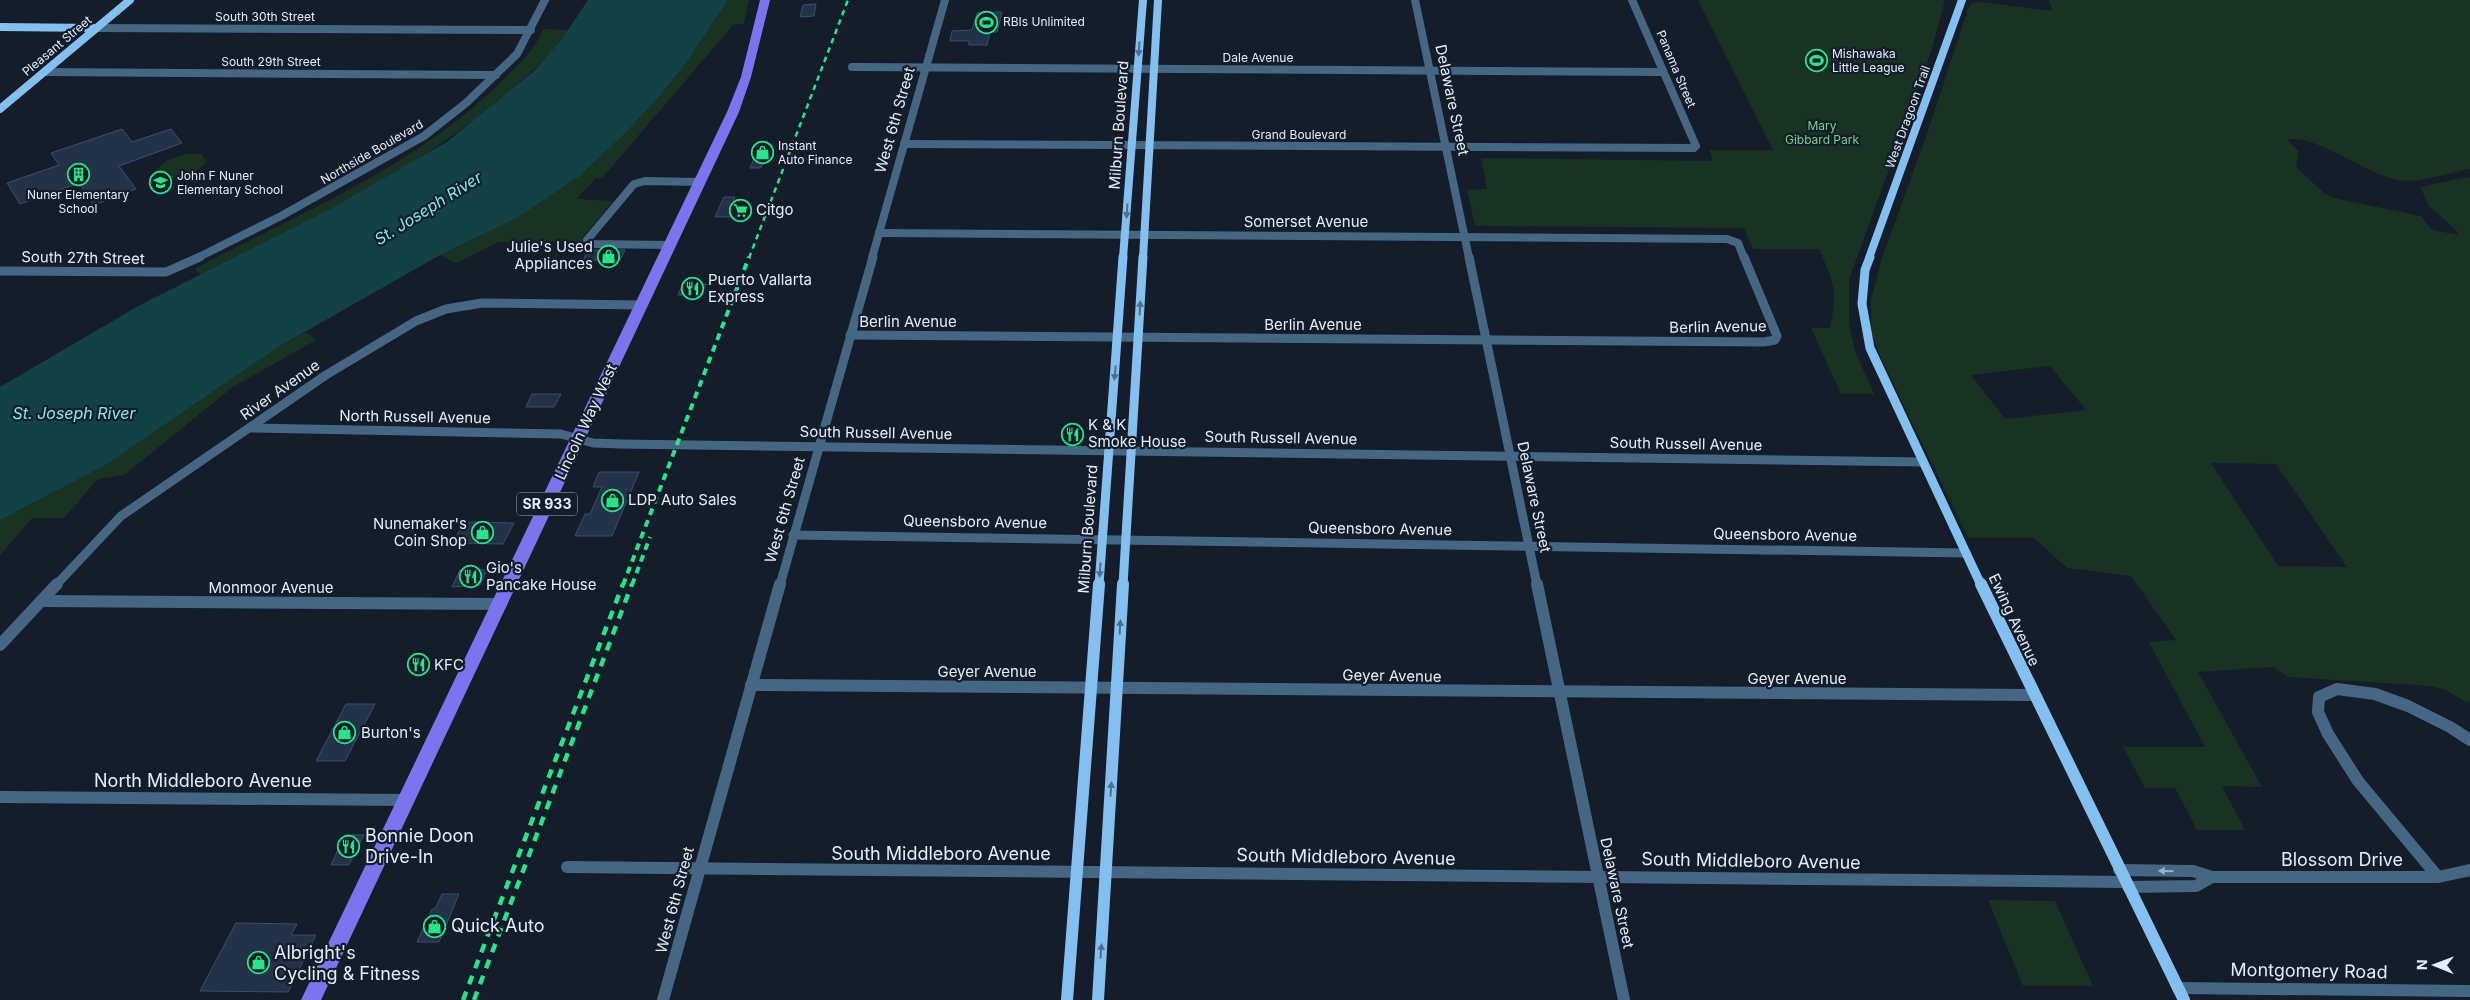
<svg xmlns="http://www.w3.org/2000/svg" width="2470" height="1000" font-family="Inter,sans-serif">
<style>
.green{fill:#183322;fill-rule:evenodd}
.water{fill:#124245}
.building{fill:#233149;stroke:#384e72}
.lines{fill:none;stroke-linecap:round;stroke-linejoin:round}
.street-far2{stroke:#456783;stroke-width:8}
.street-far1{stroke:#456783;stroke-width:9}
.street{stroke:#456783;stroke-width:12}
.secondary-far2{stroke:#83c0f0;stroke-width:8}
.secondary-far1{stroke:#83c0f0;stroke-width:9}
.secondary{stroke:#83c0f0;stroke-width:12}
.primary{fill:#7a75ee;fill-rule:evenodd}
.rail-far2{stroke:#24e587;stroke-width:2.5;stroke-dasharray:5.5 4.5;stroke-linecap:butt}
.rail-far1{stroke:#24e587;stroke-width:4;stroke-dasharray:7 5.5;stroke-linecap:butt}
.rail{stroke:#24e587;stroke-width:4.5;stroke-dasharray:9 8;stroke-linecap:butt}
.oneway{fill:#4c6e8d}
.oneway2{fill:#9bb1c5}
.labels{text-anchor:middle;stroke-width:4.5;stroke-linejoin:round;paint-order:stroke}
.far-street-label{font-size:12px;fill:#e1edfb;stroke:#151d2a}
.far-poi-label{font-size:12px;fill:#e1edfb;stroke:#151d2a;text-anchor:start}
.far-park-label{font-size:12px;fill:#74d484;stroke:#151d2a}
.shield{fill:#151d2a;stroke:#a4afbc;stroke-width:1}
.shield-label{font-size:14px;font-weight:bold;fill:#e1edfb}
.street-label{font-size:15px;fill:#e1edfb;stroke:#151d2a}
.poi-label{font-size:15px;fill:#e1edfb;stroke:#151d2a;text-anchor:start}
.water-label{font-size:16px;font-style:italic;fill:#7befe1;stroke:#151d2a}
.near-street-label{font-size:18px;fill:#e1edfb;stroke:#151d2a}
.near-poi-label{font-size:18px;fill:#e1edfb;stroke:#151d2a;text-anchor:start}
</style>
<rect width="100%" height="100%" fill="#151d2a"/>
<g class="green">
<path d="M728,0H749L744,24L733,25L602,178H596L576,199L613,201L584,236L583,241L499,242L456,263L440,255L517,218L664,91L690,57Z"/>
<path d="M1698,0H1945L1931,52L1849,280V323L1855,351L1874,394H1841L1811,328H1830C1838,290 1834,284 1819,249H1753L1744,228L1475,226L1467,190L1487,189L1481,158L1713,161L1709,150H1773Z"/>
<path d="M2049,0H2470V169C2453,172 2422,182 2406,181C2370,180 2316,132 2287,140L2299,151L2296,167L2325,194L2338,199L2421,216L2432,230L2459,235L2457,231L2429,206L2420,187L2467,177L2470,178V704L2445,690L2431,686L2288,677L2274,667L2198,672L2262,787L2222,786L2245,830H2197L2175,788H2145L2123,747H2205L2149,642L2176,640L2131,576L2067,568L2034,538H1968L1880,356L1871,331V300L1881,261L1928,131L1969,6L1973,3L1983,2L2050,11L2052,9ZM2050,366L2086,410L2005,419L1971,375ZM2211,463L2276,464L2347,567L2278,566Z"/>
<path d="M543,29L568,30C551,56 526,77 502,97C417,169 317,217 219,267L202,275L194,269C300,213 415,167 501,82C518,65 534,52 543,29Z"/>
<path d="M185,154H201L207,162C194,175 182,178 163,178L155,171L166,161Z"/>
<path d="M306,332L316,340L233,387L124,475L98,479L64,518H32L0,555V520L104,466L280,346Z"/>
<path d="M1988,900L2055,901L2093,986H2023Z"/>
</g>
<path class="water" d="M588,0H728L690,57L664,91L626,132L578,177L517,218L440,255L280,346L104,466L0,520V387L140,305L329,210L448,141L534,71L562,39Z"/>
<g class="building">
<path d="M816,4L814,16L800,17L803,5Z"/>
<path d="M1002,12L997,32H990L987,45H969V41H950L952,31L972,30L977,13Z"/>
<path d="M122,129L132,142L171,129L182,143L119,166L136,189L94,205L79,183L20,204L7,183L59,165L51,153Z"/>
<path d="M771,144L761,168H750L760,145Z"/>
<path d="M724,197H735L733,202H749L742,217H715Z"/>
<path d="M589,249L591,250H625L620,260H583Z"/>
<path d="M683,284H706L701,295H678Z"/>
<path d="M532,394H561L554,407H526Z"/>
<path d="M599,472H639L612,536H575L585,514H590L602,487H593Z"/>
<path d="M464,522L514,523L503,544L453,543Z"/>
<path d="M460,570H487L480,585L452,587Z"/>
<path d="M346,704H375L345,761H316Z"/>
<path d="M345,835H364L349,865H331Z"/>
<path d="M442,894H459L439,942H417L432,909H435Z"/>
<path d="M236,923L297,924L291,935H316L288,992L200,991Z"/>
</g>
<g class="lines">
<g class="street-far2">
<path d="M1415,0L1469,258"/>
<path d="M96,28L531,30"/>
<path d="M852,67L1663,72"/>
<path d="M45,72L496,75"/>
<path d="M904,144L1694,148L1696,146L1632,0"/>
<path d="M879,233L1727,239L1738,243L1744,258"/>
<path d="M671,245L591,244L587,240L634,184L645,181L700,182"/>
<path d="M197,258L281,216L424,136L466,103L517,54L545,0"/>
<path d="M872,258L945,0"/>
</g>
<g class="street-far1">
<path d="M1469,257L1537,585"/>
<path d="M0,271L166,272L200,257"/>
<path d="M850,335L1764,342L1775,340L1777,336L1744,257"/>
<path d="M251,428L561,434L593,443L621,444L1923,462"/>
<path d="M793,535L1966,553"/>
<path d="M56,585L121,516L326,375L416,321L446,309L482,303L642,305"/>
<path d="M780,585L873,257"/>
</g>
<g class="street">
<path d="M1537,584L1624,1000"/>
<path d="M41,601L501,604"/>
<path d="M0,645L57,584"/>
<path d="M751,685L2033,695"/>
<path d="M0,797L407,800"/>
<path d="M567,867L2125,882"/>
<path d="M2119,870L2193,871L2212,877H2438L2470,870"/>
<path d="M2438,877L2358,781L2328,734L2318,712L2319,697L2337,689L2375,694L2408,706L2450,727L2470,740"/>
<path d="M2128,887L2196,886L2212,877"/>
<path d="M2178,988L2470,991"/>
<path d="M663,1000L780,584"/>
</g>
<g class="secondary-far2">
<path d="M0,27L96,28"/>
<path d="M0,109L130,0"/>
<path d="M1123,258L1143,0"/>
<path d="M1143,258L1158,0"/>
<path d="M1869,258L1962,0"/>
</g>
<g class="secondary-far1">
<path d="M1870,257L1865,270L1862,304L1870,348L1981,585"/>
<path d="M1099,585L1123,257"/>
<path d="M1123,585L1143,257"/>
</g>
<g class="secondary">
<path d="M1981,584L2184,1000"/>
<path d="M1067,1000L1099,584"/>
<path d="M1098,1000L1123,584"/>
</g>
<path class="primary" d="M760,0H770L751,77L739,112L321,1000H301L727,112L741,77Z"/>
<path class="rail-far2" d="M749,258L848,0"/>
<g class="rail-far1">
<path d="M623,585L749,257"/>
<path d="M632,585L650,537"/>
</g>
<g class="rail">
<path d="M463,1000L623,584"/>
<path d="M474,1000L632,584"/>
</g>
</g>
<defs><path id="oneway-solid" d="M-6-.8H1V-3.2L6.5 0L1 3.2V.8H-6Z" transform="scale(1.25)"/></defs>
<g class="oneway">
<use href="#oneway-solid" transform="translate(1139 49) rotate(94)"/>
<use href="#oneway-solid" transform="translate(1127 211) rotate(94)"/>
<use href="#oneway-solid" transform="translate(1140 308) rotate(-87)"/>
<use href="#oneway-solid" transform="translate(1115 373) rotate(95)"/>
<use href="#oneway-solid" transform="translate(1100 570) rotate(94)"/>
<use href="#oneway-solid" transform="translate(1120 627) rotate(-87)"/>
<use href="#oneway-solid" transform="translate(1111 789) rotate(-86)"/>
<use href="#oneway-solid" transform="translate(1101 951) rotate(-86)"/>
</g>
<use class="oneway2" href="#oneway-solid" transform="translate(2166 871) rotate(-179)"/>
<defs>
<symbol id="stadium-ring" viewBox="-11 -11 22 22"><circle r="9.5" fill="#151d2a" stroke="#24e587" stroke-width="1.5"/><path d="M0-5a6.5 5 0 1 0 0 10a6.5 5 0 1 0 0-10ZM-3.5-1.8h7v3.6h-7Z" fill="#24e587"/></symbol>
<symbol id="shop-ring" viewBox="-11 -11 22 22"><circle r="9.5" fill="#151d2a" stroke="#24e587" stroke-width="1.5"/><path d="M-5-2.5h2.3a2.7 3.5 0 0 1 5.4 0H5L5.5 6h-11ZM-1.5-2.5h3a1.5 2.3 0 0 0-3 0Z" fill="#24e587"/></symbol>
<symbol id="building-ring" viewBox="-11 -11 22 22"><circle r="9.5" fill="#151d2a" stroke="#24e587" stroke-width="1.5"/><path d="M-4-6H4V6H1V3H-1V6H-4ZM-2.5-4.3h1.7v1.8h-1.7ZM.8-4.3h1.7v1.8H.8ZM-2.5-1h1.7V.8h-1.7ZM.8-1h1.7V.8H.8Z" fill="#24e587"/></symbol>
<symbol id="school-ring" viewBox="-11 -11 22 22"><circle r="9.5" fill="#151d2a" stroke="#24e587" stroke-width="1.5"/><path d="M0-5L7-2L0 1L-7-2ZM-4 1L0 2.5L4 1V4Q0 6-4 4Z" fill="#24e587"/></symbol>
<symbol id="supermarket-ring" viewBox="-11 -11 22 22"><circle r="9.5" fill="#151d2a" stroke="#24e587" stroke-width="1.5"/><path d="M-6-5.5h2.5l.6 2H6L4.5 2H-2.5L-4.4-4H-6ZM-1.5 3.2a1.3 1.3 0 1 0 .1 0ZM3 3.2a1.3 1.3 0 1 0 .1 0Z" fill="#24e587"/></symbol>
<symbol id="restaurant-ring" viewBox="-11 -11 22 22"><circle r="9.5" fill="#151d2a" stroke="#24e587" stroke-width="1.5"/><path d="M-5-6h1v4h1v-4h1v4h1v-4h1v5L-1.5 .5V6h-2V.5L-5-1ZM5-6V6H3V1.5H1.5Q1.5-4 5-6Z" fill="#24e587"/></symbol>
</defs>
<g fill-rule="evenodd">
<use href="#stadium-ring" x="974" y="10" width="25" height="25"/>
<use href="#stadium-ring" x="1804" y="48" width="25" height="25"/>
<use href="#shop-ring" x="750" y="140" width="25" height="25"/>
<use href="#building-ring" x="66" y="162" width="25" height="25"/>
<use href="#school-ring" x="148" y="170" width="25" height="25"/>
<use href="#supermarket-ring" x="728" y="198" width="25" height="25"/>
<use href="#shop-ring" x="596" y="244" width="25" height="25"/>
<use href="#restaurant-ring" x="680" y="276" width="25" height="25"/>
<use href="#restaurant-ring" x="1060" y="422" width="25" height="25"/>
<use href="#shop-ring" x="600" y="488" width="25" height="25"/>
<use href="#shop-ring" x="470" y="520" width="25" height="25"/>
<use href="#restaurant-ring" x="458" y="564" width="25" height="25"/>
<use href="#restaurant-ring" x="406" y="652" width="25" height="25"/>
<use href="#shop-ring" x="332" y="720" width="25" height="25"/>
<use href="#restaurant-ring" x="336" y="834" width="25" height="25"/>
<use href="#shop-ring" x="422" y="914" width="25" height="25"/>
<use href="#shop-ring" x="246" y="950" width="25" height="25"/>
</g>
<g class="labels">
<g class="far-street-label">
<text x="265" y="21">South 30th Street</text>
<text transform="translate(57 46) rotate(-40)" y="4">Pleasant Street</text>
<text x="1258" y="62">Dale Avenue</text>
<text x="271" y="66">South 29th Street</text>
<text transform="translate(1676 69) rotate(67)" y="4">Panama Street</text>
<text transform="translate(1908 117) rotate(-70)" y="4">West Dragoon Trail</text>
<text x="1299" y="139">Grand Boulevard</text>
<text transform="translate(372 152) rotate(-30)" y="4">Northside Boulevard</text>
</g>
<g class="far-poi-label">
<text x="1003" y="26">RBIs Unlimited</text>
<text x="1832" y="58">Mishawaka<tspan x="1832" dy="14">Little League</tspan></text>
<text x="778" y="150">Instant<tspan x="778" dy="14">Auto Finance</tspan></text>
<text x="177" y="180">John F Nuner<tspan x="177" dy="14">Elementary School</tspan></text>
<text x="78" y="199" text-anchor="middle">Nuner Elementary<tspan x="78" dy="14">School</tspan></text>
</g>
<g class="far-park-label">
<text x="1822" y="130">Mary<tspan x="1822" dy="14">Gibbard Park</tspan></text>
</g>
<rect class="shield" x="517" y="492.5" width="60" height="23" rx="4"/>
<g class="shield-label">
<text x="547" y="509">SR 933</text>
</g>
<g class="street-label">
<text transform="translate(1452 100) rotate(78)" y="5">Delaware Street</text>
<text transform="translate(895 120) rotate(-74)" y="5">West 6th Street</text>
<text transform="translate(1119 125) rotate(-86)" y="5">Milburn Boulevard</text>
<text x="1306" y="227">Somerset Avenue</text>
<text transform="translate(83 258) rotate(1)" y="5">South 27th Street</text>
<text x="908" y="327">Berlin Avenue</text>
<text x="1313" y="330">Berlin Avenue</text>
<text transform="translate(1718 327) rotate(-1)" y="5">Berlin Avenue</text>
<text transform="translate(280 390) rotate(-35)" y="5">River Avenue</text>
<text transform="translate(415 417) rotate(1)" y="5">North Russell Avenue</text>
<text transform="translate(586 422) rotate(-65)" y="5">Lincoln Way West</text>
<text transform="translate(876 433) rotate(1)" y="5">South Russell Avenue</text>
<text transform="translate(1281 438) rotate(1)" y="5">South Russell Avenue</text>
<text transform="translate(1686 444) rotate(1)" y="5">South Russell Avenue</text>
<text transform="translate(1534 497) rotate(78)" y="5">Delaware Street</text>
<text transform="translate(785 510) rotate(-74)" y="5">West 6th Street</text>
<text transform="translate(975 522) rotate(1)" y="5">Queensboro Avenue</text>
<text transform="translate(1088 529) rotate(-86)" y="5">Milburn Boulevard</text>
<text transform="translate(1380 529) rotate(1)" y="5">Queensboro Avenue</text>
<text transform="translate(1785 535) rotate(1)" y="5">Queensboro Avenue</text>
<text x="271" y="593">Monmoor Avenue</text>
<text transform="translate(2014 620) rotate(65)" y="5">Ewing Avenue</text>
<text x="987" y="677">Geyer Avenue</text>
<text transform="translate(1392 676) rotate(1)" y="5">Geyer Avenue</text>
<text x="1797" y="684">Geyer Avenue</text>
<text transform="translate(1617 893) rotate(78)" y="5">Delaware Street</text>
<text transform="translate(675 900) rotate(-75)" y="5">West 6th Street</text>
</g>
<g class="poi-label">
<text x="756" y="215">Citgo</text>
<text x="593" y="252" text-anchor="end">Julie's Used<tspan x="593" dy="17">Appliances</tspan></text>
<text x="708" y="285">Puerto Vallarta<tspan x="708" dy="17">Express</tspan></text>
<text x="1088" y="430">K &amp; K<tspan x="1088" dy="17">Smoke House</tspan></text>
<text x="628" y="505">LDP Auto Sales</text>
<text x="467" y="529" text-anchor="end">Nunemaker's<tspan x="467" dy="17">Coin Shop</tspan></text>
<text x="486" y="573">Gio's<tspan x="486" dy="17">Pancake House</tspan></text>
<text x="434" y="670">KFC</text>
<text x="361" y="738">Burton's</text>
</g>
<g class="water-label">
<text transform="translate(428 208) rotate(-32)" y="6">St. Joseph River</text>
<text x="74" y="419">St. Joseph River</text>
</g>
<g class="near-street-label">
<text x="203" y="787">North Middleboro Avenue</text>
<text x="941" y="860">South Middleboro Avenue</text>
<text transform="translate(1346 857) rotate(1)" y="6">South Middleboro Avenue</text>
<text x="2342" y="866">Blossom Drive</text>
<text transform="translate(1751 861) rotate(1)" y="6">South Middleboro Avenue</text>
<text transform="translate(2309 971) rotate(1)" y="6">Montgomery Road</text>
</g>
<g class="near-poi-label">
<text x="365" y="842">Bonnie Doon<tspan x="365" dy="21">Drive-In</tspan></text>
<text x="451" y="932">Quick Auto</text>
<text x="274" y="959">Albright's<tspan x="274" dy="21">Cycling &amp; Fitness</tspan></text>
</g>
</g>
<g transform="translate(2435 965) rotate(271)" stroke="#151d2a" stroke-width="4" paint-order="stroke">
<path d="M0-4L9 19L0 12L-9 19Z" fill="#e1edfb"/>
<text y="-8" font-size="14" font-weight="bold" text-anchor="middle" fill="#e1edfb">N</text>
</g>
</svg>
